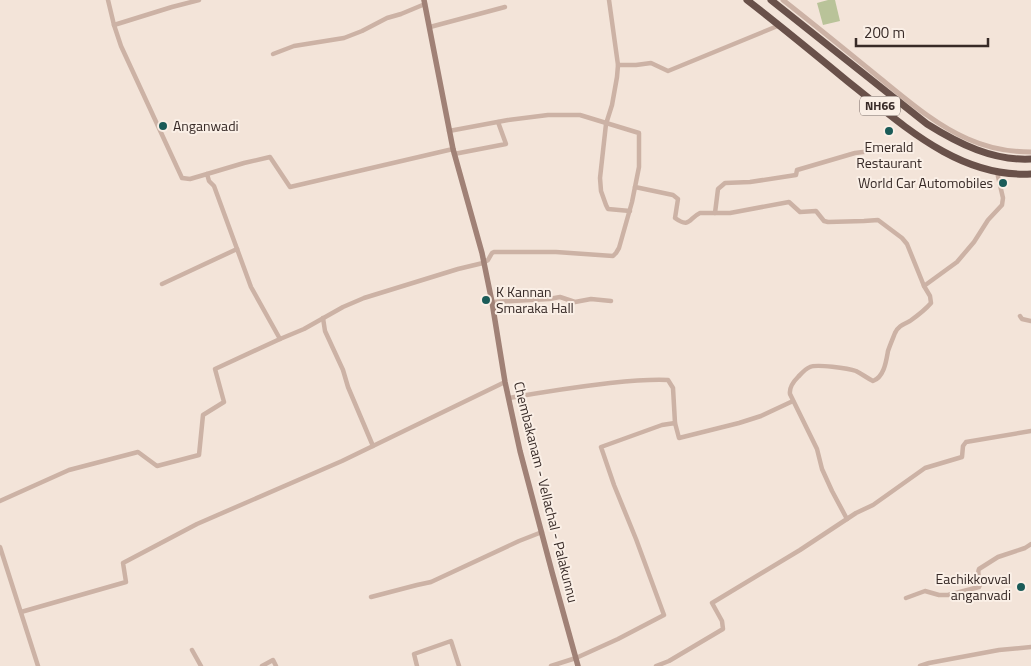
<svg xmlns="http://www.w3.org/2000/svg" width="1031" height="666" font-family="'Titillium Web',sans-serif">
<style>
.green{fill:#b9c399}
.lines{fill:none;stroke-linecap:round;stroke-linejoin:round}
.minor{stroke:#ccb2a5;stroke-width:4.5}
.tertiary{stroke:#ccb2a5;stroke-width:5}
.secondary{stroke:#a08176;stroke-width:5.5}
.trunk{stroke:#69514a;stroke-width:7}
.poi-dot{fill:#1a5b58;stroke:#faefe6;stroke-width:2}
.labels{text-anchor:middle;stroke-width:4;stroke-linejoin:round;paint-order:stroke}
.shield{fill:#faefe6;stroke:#726560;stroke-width:1}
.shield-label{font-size:12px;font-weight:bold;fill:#372a27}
.poi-label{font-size:14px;fill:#372a27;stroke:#faefe6;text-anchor:start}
.street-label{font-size:14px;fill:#372a27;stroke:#faefe6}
</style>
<rect width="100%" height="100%" fill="#f3e4d9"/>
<path class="green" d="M828,0H835L840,21L823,25L817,3Z"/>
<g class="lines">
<g class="minor">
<path d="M108,0L114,25L121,46L182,178L190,179L207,174L209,181L214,186L251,287L280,339L304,329L343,307L364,298L458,269L483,263L488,260L492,253L494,252H556L613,256L616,253L619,248L632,202L635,187"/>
<path d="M609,0L618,65L617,77L612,105L606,124L600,178L601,191L606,205L608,209L630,211"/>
<path d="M114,25L172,7L199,0"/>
<path d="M430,27L505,7"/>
<path d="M273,54L294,46L344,38L362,31L387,18L401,14L425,4"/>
<path d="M618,65H636L651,63L668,71L780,25"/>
<path d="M449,131L508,120L548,115H580L639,133V167L635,187L673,195L678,199L675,218C690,229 689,218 700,213H730L789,202L800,212L816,211L824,221L828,222L864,221L878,220L902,238L907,244L924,286"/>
<path d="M454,154L506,144L498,122"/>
<path d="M207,174L244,163L270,157L290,187L453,149"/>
<path d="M715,213L718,189L725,183L750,182L796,175L797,170L855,153L871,151"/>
<path d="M162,284L237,249"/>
<path d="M492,302L549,299L560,297L575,302L591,299L611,301"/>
<path d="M1020,316L1022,319L1031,321"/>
<path d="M323,318L325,331L343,370L348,387L373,446"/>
<path d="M509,398C543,392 576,387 610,383C629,381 648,379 668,380L673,388L675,423"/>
<path d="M0,501L69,470L138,452L157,466L199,455L203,415L224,402L215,369L280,339"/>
<path d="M847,519L832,491L822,469L817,449L790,394C789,387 793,382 798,377C801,374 805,369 810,367C816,364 848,368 856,371C862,374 867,378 873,381C884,377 886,362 888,351C890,345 893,338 895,333C898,326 904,324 910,321C917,316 925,310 931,303L930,296L924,286L957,262L974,242L988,220L1002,205L1003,198L997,172"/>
<path d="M0,547L38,666"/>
<path d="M371,597L417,585L431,582L519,541L542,532"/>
<path d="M906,598L925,591L939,595H948L979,587C983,582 976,575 979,569L998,557L1025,548L1031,544"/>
<path d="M21,612L126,582L123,563L197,524L342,461L505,382"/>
<path d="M192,650L201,666"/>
<path d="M262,666L273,660L276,666"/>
<path d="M417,666L414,654L451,641L459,666"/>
<path d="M551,666L576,658L618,639L664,615L636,539L614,485L601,447L662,425L675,423L679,438L739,423L761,416L793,401"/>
<path d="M656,666L669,661L723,629L722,621L712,603L800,550L856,513L873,505L925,468L962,457L963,446L966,442L1031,431"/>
<path d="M920,666L929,663L999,650L1031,647"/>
</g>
<path class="tertiary" d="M783,0C816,26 848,52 881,79C907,100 937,126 968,139C988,148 1009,152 1031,152"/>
<path class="secondary" d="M424,0L453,149L482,253L492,302L505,382L520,451L552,572L578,666"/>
<g class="trunk">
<path d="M747,0C782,27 817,56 851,84C903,125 959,178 1031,174"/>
<path d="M771,0L927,124C959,144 993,161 1031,159"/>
</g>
</g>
<g class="poi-dot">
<circle cx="163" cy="126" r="5"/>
<circle cx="889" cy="131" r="5"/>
<circle cx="1003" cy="183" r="5"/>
<circle cx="486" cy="300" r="5"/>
<circle cx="1021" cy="587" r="5"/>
</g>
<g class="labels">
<rect class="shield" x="860" y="96.5" width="40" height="19" rx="4"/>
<g class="shield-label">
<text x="880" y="110">NH66</text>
</g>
<g class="poi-label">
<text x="173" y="131">Anganwadi</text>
<text x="889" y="152" text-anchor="middle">Emerald<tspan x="889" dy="16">Restaurant</tspan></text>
<text x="993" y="188" text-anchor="end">World Car Automobiles</text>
<text x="496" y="297">K Kannan<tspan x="496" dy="16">Smaraka Hall</tspan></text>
<text x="1011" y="584" text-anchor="end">Eachikkovval<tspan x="1011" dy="16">anganvadi</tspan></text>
</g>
<g class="street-label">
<text transform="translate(546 492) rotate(76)" y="5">Chembakanam - Vellachal - Palakunnu</text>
</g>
</g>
<path d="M856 38v8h132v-8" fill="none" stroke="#372a27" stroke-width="2.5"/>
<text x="864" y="38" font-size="15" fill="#372a27" stroke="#faefe6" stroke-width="4" paint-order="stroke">200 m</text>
</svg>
